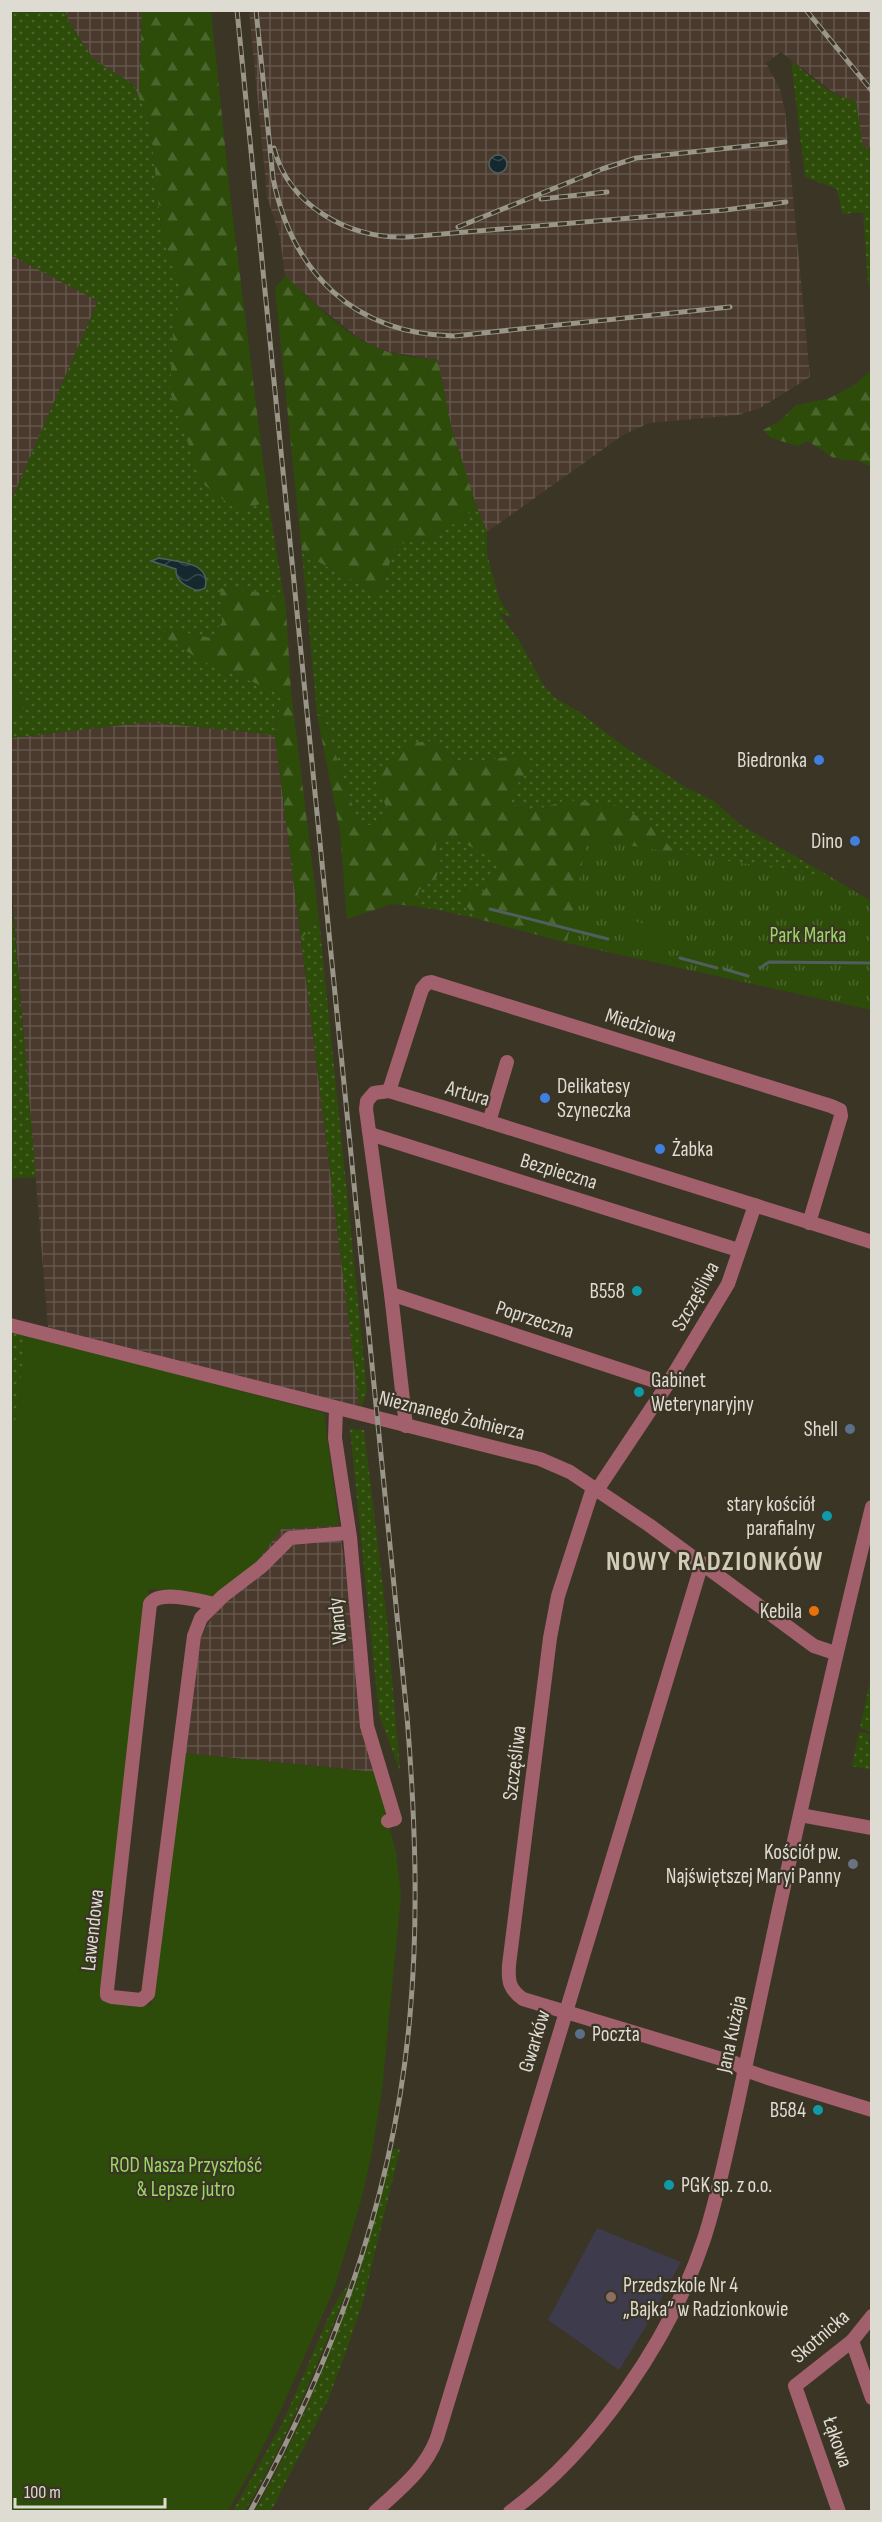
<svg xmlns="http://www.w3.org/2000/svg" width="882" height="2522" font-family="'Sofia Sans Condensed',sans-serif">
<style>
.industrial{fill:url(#industrial-grid)}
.education{fill:#3d3b4c}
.grass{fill:url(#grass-dots)}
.forest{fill:url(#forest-firs)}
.park{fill:url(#park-tufts)}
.garden{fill:#2d4c0a}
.water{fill:url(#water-waves);stroke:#515e5e;stroke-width:1.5}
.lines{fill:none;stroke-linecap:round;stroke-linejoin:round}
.stream{stroke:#515e5e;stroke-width:3}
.minor{stroke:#a1606c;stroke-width:14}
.rail-casing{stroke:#999589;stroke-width:5}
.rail{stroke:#3b3526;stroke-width:3;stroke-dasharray:9;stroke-linecap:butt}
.shop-dot{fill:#3f7fe0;stroke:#3b3526;stroke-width:2}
.culture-dot{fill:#0f9aa8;stroke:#3b3526;stroke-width:2}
.service-dot{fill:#5c6f8a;stroke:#3b3526;stroke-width:2}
.food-dot{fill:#e8710a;stroke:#3b3526;stroke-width:2}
.worship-dot{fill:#6b7280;stroke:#3b3526;stroke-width:2}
.education-dot{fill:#8d6e63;stroke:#3b3526;stroke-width:2}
.labels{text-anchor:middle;stroke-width:4.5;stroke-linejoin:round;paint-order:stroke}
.poi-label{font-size:21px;fill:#dedbd2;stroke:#3b3526;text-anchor:end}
.park-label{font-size:21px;fill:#9ad764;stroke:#3b3526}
.street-label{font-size:21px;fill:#dedbd2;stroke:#3b3526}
.district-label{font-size:27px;font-weight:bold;letter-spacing:1.5px;fill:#d2cbb9;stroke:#3b3526}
</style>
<defs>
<pattern id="industrial-grid" width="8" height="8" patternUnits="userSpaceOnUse" patternTransform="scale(1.5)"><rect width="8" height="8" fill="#493a2d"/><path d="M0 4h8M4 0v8" fill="none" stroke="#63564b"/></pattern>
<pattern id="grass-dots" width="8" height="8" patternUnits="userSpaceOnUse" patternTransform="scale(1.5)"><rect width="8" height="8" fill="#2d4c0a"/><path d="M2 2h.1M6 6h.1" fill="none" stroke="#4b652d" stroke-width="1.8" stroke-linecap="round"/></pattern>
<pattern id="forest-firs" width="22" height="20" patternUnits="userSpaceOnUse" patternTransform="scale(1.5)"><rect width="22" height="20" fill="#2d4c0a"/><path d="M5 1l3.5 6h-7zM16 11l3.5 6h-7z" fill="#4b652d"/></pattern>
<pattern id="park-tufts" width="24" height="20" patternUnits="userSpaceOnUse" patternTransform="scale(1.5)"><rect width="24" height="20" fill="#2d4c0a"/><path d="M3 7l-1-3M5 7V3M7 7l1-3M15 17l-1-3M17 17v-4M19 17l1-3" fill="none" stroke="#4b652d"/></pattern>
<pattern id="water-waves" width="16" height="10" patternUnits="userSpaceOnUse" patternTransform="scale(1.5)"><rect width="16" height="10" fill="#15282d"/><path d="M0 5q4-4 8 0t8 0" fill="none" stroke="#37474b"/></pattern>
</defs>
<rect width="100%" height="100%" fill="#3b3526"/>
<g class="industrial">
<path d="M65,11H142L139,98L133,84L94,60L69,22Z"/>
<path d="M249,11H871V147L863,148L846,99L830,90L781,52L766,63L780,89L785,111L810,377L760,408L738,415L649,423L623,435L487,532L477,508L451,426L438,360L390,352L373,346L356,336L322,309L285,276L280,238L267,196Z"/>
<path d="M11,255L98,301L11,501Z"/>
<path d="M149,722L275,735L360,1411L48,1327L11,880L10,738Z"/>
<path d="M339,1525L375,1772L182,1753L196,1653L202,1635L209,1622L281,1529Z"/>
</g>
<path class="education" d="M597,2228L681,2262L650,2320L619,2370L548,2320Z"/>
<g class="grass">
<path d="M10,11H65L69,22L94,60L133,84L150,122L162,237L182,288L173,332L240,513L268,500L286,608L269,593L221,588L222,622L212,638L169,630L161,634L202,661L282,694L275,735L149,722L11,738V718L26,706L11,673V501L98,301L11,255Z"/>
<path d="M791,61C810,75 832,99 856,100L863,148L871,147V289L868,284L863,212L842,214L837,189L805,177Z"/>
<path d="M477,508L487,532V554L500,601L512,617L499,613L520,642L544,686L555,698L578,711L626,748L687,788L714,801L739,824L831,877L676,853L645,820L567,800L533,811L511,803V793L528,770L520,755L459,764L432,741L387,809L371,826L359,825L323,716L317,714L302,553L380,595L395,545L433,538Z"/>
<path d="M452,837L502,863L484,891H470L467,907L478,919L439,910L412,906L417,900L419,890L436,878L441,863L436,849V841Z"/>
<path d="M10,880L36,1177L11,1178Z"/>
<path d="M319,919L367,1391L360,1411L301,939Z"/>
<path d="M11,1332L26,1334L11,1461Z"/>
<path d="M350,1429L364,1430L387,1620L400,1771L379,1715Z"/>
<path d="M871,1676L872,1731H870L860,1728Z"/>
<path d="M859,1732L871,1734L868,1743L871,1744V1770L852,1766Z"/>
<path d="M392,2149H400L363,2302L345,2354L328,2400L271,2511H255C319,2398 361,2275 392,2149Z"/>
<path d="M350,2281C320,2360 288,2438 245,2511H233L283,2422L332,2309Z"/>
</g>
<g class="forest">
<path d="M142,11H211L231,203L268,500L240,513L202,483L170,392L173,332L182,288L162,237L150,122L139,98Z"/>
<path d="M285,276C312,300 340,331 373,346C393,356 416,357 438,360L451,426L477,508L433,538L395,545L380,595L302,553L275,288Z"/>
<path d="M871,370V467L856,460H844L832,457L808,441L798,446L771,438L763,430L780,421L796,405L830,398L856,384Z"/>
<path d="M220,588L269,593L286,608L291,691L319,919L301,939L275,735L282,694L202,661L160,634L169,630L212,638L222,622Z"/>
<path d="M11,673L26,706L11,718L10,673Z"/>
<path d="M317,714L323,716L359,825H371L387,809L373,774L406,743L432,741L459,764L520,755L527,762L528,770L511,793L512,804L533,811L567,800L615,805L645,820L676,853L587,839L567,943L478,919L467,907L463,896L470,890L484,891L502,863L452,837L436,841V849L441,863L436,878L419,890L417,900L412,906L392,904L347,919L340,832Z"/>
</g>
<path class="park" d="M587,839L831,877L871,901V1010L567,943Z"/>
<g class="garden">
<path d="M628,920L676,931L671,951L623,939Z"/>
<path d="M26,1334L324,1413L339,1525L281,1529L257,1562L217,1597L149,1589L100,1999L151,2005L182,1753L375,1772L396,1852L401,1896L382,2090L372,2152L361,2201L334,2289L284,2403L255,2463L228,2511L11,2512L10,1461Z"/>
</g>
<g class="water">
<circle cx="498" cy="164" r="9"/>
<path d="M159,558C176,562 212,561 205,588L198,591C188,587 175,582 176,569L151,561Z"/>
</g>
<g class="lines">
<g class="stream">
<path d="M490,909L608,939"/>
<path d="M680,958L717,968"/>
<path d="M760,968L769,962L872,963"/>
<path d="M724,969L748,976"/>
</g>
<g class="minor">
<path d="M389,1091L422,989L427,983L431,982L831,1106L840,1110L841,1116L809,1223"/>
<path d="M489,1122L507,1062"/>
<path d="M370,1134L735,1249"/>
<path d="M391,1294L667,1385"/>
<path d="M10,1325L540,1459L570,1472L649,1525L814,1646L835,1653"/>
<path d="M336,1409L335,1438L350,1537L367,1726L395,1819L388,1821"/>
<path d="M406,1426L391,1294L366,1109L367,1101L374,1093L389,1091L442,1107L872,1242"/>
<path d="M593,1488L558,1596L550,1638L509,1965C508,1981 509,1989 523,1999L735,2063L745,2070L768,2078L872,2110"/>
<path d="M597,1490L667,1385L728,1284L755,1205"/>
<path d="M215,1604C199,1601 160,1589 150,1604L107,1990V1995L112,1997L141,2000L148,1994L194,1636L201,1618L223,1596L261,1567L290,1538L348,1533"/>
<path d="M800,1815L872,1828"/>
<path d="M852,2341L872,2398"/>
<path d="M375,2512C400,2489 425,2470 437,2438L702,1563"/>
<path d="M510,2512C595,2450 671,2338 704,2239C718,2196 727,2150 737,2106C750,2043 764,1981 777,1918C807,1781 838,1644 872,1507"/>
<path d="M839,2512L795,2386L852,2341L872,2316"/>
</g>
<defs>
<g id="rail">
<path d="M237,10L407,1716C415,1816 419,1915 410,2015C395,2190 335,2359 250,2512"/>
<path d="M256,10L273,178C292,273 354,334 454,336L730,307"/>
<path d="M806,10L872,91"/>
<path d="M274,148C289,207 350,239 407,237L725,210L786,202"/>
<path d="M541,199L607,192"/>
<path d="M458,227L602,169L636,158L785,142"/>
</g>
</defs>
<use href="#rail" class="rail-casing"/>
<use href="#rail" class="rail"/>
</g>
<g class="shop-dot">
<circle cx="819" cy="760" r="6"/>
<circle cx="855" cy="841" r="6"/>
<circle cx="545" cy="1098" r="6"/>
<circle cx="660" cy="1149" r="6"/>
</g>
<g class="culture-dot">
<circle cx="637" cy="1291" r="6"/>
<circle cx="639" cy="1392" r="6"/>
<circle cx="827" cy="1516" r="6"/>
<circle cx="818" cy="2110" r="6"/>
<circle cx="669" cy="2185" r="6"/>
</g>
<g class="service-dot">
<circle cx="850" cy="1429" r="6"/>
<circle cx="580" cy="2034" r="6"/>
</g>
<circle class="food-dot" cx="814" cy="1611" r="6"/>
<circle class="worship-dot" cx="853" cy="1864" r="6"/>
<circle class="education-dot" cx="611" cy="2297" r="6"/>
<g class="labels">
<g class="poi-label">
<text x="807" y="767">Biedronka</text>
<text x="843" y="848">Dino</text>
<text x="557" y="1093" text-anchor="start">Delikatesy<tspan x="557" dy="24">Szyneczka</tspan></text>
<text x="672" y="1156" text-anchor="start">Żabka</text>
<text x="625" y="1298">B558</text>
<text x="651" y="1387" text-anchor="start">Gabinet<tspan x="651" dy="24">Weterynaryjny</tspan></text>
<text x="838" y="1436">Shell</text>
<text x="815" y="1511">stary kościół<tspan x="815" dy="24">parafialny</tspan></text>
<text x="802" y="1618">Kebila</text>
<text x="841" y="1859">Kościół pw.<tspan x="841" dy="24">Najświętszej Maryi Panny</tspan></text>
<text x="592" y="2041" text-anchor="start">Poczta</text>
<text x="806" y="2117">B584</text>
<text x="681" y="2192" text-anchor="start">PGK sp. z o.o.</text>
<text x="623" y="2292" text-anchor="start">Przedszkole Nr 4<tspan x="623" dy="24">„Bajka” w Radzionkowie</tspan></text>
</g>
<g class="park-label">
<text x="808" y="942">Park Marka</text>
<text x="186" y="2172">ROD Nasza Przyszłość<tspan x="186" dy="24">&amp; Lepsze jutro</tspan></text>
</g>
<g class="street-label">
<text transform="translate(641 1025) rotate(17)" y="7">Miedziowa</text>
<text transform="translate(468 1093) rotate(17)" y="7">Artura</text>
<text transform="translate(559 1171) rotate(17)" y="7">Bezpieczna</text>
<text transform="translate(695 1296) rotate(-61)" y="7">Szczęśliwa</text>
<text transform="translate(535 1319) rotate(18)" y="7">Poprzeczna</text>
<text transform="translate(452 1415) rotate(14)" y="7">Nieznanego Żołnierza</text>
<text transform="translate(337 1621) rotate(-96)" y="7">Wandy</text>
<text transform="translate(514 1763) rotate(-83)" y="7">Szczęśliwa</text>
<text transform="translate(92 1930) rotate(-84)" y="7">Lawendowa</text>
<text transform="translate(731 2034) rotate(-78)" y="7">Jana Kużaja</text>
<text transform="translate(534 2041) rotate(-73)" y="7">Gwarków</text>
<text transform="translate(820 2336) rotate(-41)" y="7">Skotnicka</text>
<text transform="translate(838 2442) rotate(71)" y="7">Łąkowa</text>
</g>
<g class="district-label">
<text x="715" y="1570">NOWY RADZIONKÓW</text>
</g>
</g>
<rect width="882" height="2522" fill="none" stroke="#dedbd2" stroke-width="24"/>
<path d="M15 2498v9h150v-9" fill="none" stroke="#dedbd2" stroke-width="3"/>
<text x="24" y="2498" font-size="18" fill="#dedbd2" stroke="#3b3526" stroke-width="4.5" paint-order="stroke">100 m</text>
</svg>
